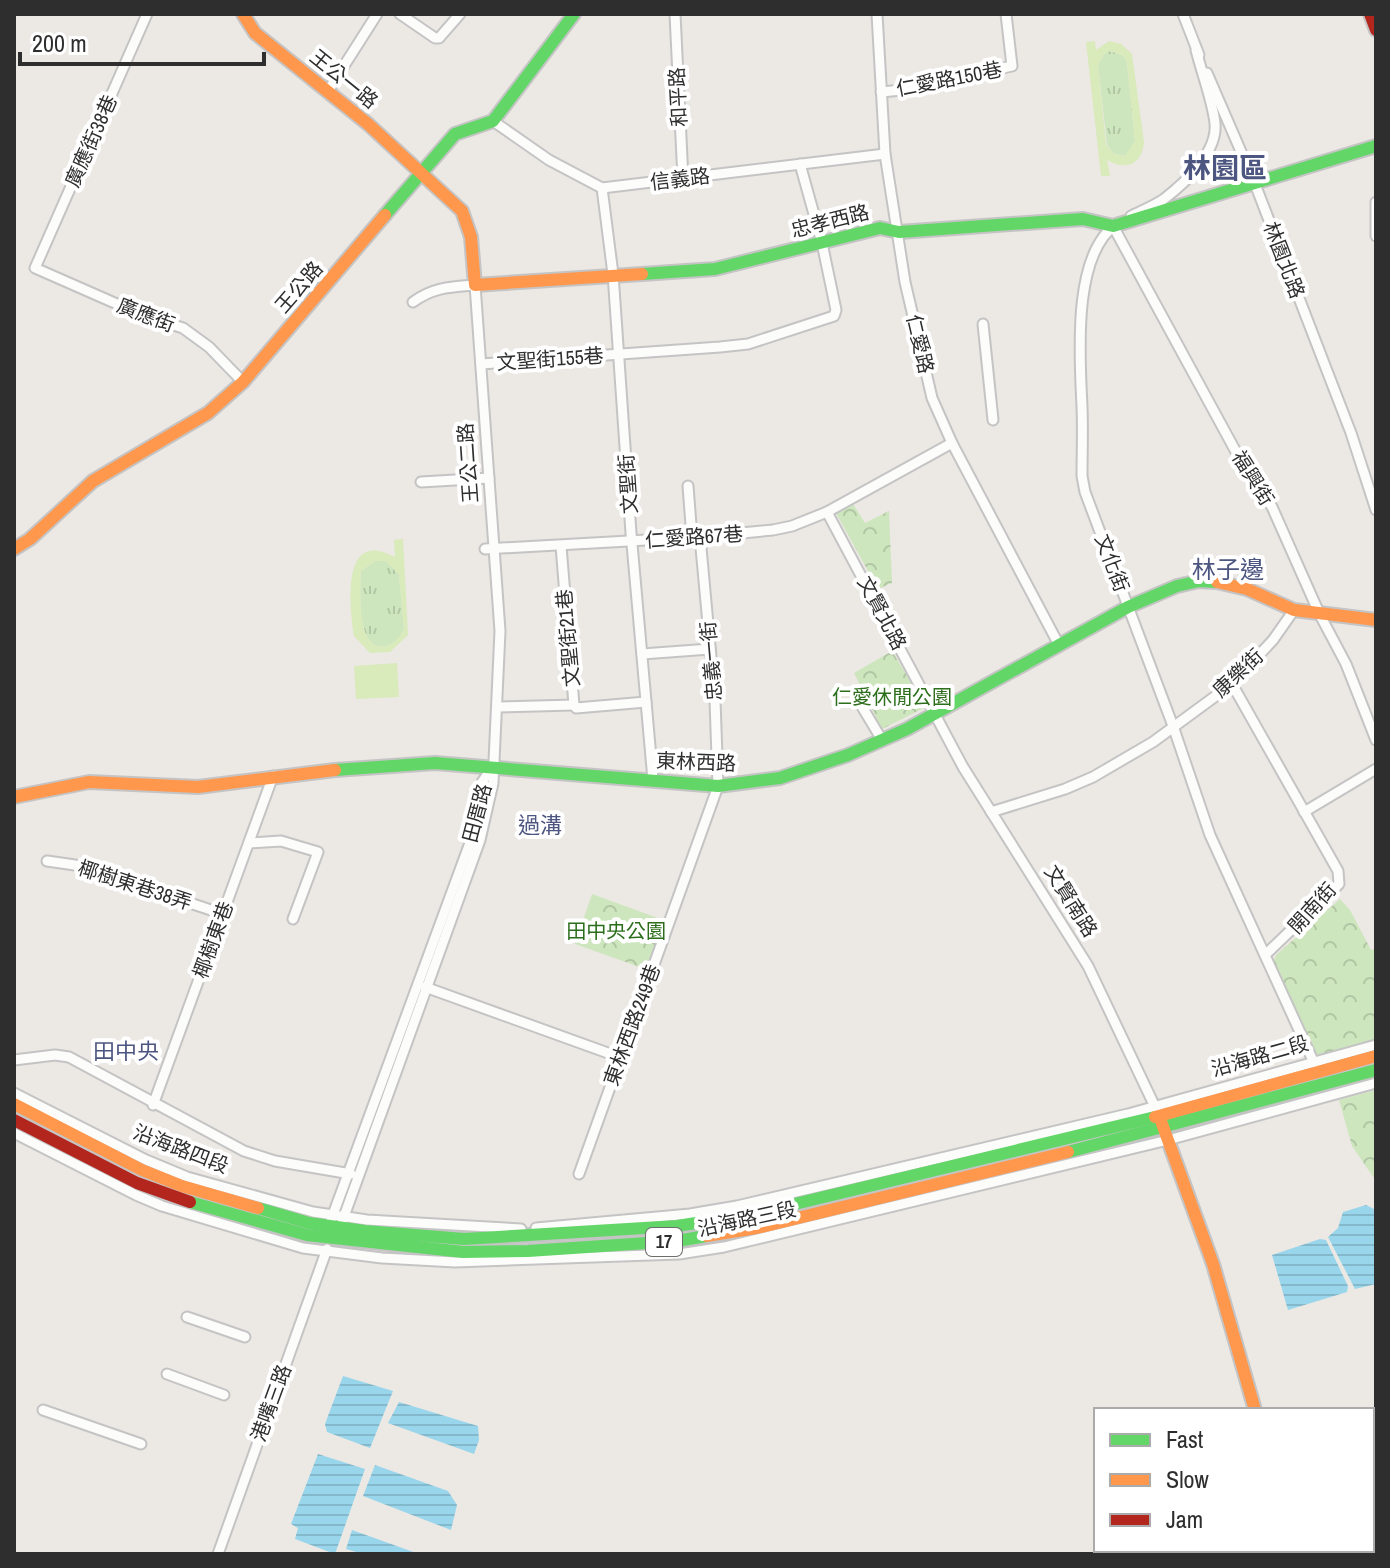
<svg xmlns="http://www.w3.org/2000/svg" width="1390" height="1568" font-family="'Archivo Narrow','Noto Sans TC',sans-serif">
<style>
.grass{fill:url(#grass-tufts)}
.forest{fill:url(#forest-crowns)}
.pitch{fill:#d9eabb;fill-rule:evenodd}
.water{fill:url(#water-rules)}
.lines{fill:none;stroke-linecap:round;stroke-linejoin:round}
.street-casing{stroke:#c5c4c5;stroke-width:13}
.fast-casing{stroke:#c5c4c5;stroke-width:16}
.slow-casing{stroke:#c5c4c5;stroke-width:16}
.jam-casing{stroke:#c5c4c5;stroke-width:16}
.street{stroke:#fcfcfb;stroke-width:9}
.fast{stroke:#63d668;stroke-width:12}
.slow{stroke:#ff974d;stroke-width:12}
.jam{stroke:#b3261e;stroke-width:12}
.labels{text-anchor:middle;stroke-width:8;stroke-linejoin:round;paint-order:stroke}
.shield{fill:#fff;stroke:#6d6d6d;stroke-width:2}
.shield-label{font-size:18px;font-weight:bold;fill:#2e2e2e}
.street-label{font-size:20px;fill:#2e2e2e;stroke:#fff}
.park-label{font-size:20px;fill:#2c6e1b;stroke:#fff}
.neighbourhood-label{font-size:22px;fill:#4d5680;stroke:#fff}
.quarter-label{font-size:24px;fill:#4d5680;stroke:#fff}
.district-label{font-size:28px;font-weight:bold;fill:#4d5680;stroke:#fff}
</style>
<defs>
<pattern id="grass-tufts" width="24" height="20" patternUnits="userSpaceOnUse" patternTransform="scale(2)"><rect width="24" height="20" fill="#cee6be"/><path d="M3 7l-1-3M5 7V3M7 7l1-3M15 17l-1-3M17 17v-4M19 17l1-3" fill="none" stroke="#b1c6a4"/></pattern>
<pattern id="forest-crowns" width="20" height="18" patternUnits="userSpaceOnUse" patternTransform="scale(2)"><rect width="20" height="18" fill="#cee6be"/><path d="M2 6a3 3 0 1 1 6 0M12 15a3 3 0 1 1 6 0" fill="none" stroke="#b1c6a4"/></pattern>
<pattern id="water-rules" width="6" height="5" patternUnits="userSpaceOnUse" patternTransform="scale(2)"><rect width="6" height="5" fill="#99d6ec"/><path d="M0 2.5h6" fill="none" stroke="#84b8cb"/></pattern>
</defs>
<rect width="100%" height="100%" fill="#ece8e4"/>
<g class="grass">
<path d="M1110,51L1124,56L1127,62L1135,141L1126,156L1114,154L1107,145L1098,65L1104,54Z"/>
<path d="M375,561H386L399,575L404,629C400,637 395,644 386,646C356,653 360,590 361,571Z"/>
</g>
<g class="forest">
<path d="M853,504L865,523L889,511L892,583L878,589L836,513Z"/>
<path d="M892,651L926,707L882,729L854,673Z"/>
<path d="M592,894L666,921L648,970L575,944Z"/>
<path d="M1340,899L1350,910L1371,950L1376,948V1042L1321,1057L1313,1054L1273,962L1276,955Z"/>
<path d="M1376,1090V1181L1352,1146L1339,1100Z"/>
</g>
<g class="pitch">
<path d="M1095,41L1096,50L1109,41L1121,44L1132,54L1144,142C1142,165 1126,171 1107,160L1110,176H1101L1086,42ZM1110,51L1124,56L1127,62L1135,141L1125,156L1114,154L1106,145L1098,65L1104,54Z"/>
<path d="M403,539L408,635L390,652L370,653L354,636C350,607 340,527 395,557L394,540ZM375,561H386L399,575L404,629C400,637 395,644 386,646C356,653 360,590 361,571Z"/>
<path d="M397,663L399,697L356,699L354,666Z"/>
</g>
<g class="water">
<path d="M1366,1205L1374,1209L1376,1217V1284L1355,1289L1328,1237L1338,1228L1343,1212Z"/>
<path d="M1320,1239L1326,1240L1348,1286L1347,1292L1288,1310L1272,1255Z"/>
<path d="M343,1376L393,1391L370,1448L327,1432L325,1424Z"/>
<path d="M399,1402L478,1426L479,1440L474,1454L388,1423Z"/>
<path d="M318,1454L365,1469L335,1554L295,1539L298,1528L291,1524Z"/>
<path d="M375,1465L448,1491L457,1505L451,1530L363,1496Z"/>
<path d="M352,1530L419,1554H363L346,1549Z"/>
</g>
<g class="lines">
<defs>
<g id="street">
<path d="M147,14L35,268L142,315L183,328L209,347L243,382"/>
<path d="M400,14L435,38H439L460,14"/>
<path d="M675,14L683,179"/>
<path d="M877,14L885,154L905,282L932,398L952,443L1059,645"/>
<path d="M1183,14L1199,55"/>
<path d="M1207,73L1255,184L1351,433L1376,510"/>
<path d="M328,91L377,14"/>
<path d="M881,92L902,90L1012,66L1006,14"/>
<path d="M493,121L549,160L602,188L885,154"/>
<path d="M602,188L613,274L631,533L653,780"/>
<path d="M1376,202V236"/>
<path d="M1131,216C1141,211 1154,206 1164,199C1185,183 1218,152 1215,123C1212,99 1202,74 1196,50"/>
<path d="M1118,223C1071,253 1080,359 1082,407C1083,430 1082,453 1082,476L1085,492L1173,726L1210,835L1315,1065"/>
<path d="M1113,226L1235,450L1272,507L1320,615L1346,664L1376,740"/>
<path d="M983,324L993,420"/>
<path d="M481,364L720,347L748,344L834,316L836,310L822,243L800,164"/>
<path d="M421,482L489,478"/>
<path d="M688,486L692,538"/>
<path d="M827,512L963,767L1088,966L1157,1111"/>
<path d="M561,546L574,705L576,708L646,702"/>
<path d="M485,549L700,537L773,530L792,526L827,512L952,443"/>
<path d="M642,654L710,649"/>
<path d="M1232,684L1338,871L1339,884L1265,955"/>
<path d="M858,700L882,740"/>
<path d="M497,707L574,705"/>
<path d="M991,812L1065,789L1093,777L1153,742L1232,684L1273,640L1294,610"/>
<path d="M1304,812L1376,769"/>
<path d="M249,843L281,841L318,852L293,919"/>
<path d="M47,861L75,865L223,914"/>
<path d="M425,987L619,1057"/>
<path d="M14,1060L55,1055L69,1057L244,1151L275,1161L351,1174"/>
<path d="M14,1093L146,1160L187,1177L313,1212L367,1220L521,1229"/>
<path d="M153,1105L273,776"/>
<path d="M14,1133L136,1195L162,1206L303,1248L382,1258L455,1262L679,1254L724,1247L1168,1140L1376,1083"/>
<path d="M579,1174L718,786L715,700L700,537"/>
<path d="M331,1220L471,840L482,782L492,768"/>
<path d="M342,1222L480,840L493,783L500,631L475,285C451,287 433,287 413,302"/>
<path d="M536,1228L690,1214L737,1206L1128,1114L1376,1045"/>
<path d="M187,1317L245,1337"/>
<path d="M167,1374L224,1395"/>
<path d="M43,1410L141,1444"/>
<path d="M218,1554L327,1249"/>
</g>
<g id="fast">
<path d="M385,215L455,134L493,121L574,14"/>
<path d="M642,274L715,269L880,228L899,232L1083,219L1113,226L1376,146"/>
<path d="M335,770L435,763L718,786L780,778L848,755L907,729L1128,607L1177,586L1199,581L1217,582"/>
<path d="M1068,1152L1376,1070"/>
<path d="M190,1202L307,1235L463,1252L528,1251L677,1241L706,1236"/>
<path d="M258,1208L309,1223L365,1231L464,1239L677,1226L753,1214L1155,1117"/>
<path d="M1290,1550L1291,1554"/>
</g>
<g id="slow">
<path d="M243,14L255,33L368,124L462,211L471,237L475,285L642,274"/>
<path d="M14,549L30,539L93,481L208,413L243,382L385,215"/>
<path d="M1217,582L1247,589L1294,610L1376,620"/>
<path d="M14,797L89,782L198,787L335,770"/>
<path d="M14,1104L142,1170L182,1186L258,1208"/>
<path d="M1155,1117L1376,1056"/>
<path d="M1161,1121L1213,1264L1255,1410"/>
<path d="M706,1236L757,1228L1068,1152"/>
</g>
<g id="jam">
<path d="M1370,14L1376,30"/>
<path d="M14,1120L137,1183L190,1202"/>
</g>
</defs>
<use href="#street" class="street-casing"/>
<use href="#fast" class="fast-casing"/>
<use href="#slow" class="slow-casing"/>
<use href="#jam" class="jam-casing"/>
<use href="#street" class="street"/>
<use href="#fast" class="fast"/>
<use href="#slow" class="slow"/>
<use href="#jam" class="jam"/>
</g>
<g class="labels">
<rect class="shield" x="646" y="1228" width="36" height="28" rx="6"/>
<g class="shield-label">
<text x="664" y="1248">17</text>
</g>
<g class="street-label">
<text transform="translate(344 79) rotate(39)" y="7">王公一路</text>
<text transform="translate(949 79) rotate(-11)" y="7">仁愛路150巷</text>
<text transform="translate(678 97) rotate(-93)" y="7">和平路</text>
<text transform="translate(91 141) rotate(-66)" y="7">廣應街38巷</text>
<text transform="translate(680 179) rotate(-7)" y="7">信義路</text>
<text transform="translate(830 221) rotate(-14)" y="7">忠孝西路</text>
<text transform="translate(1284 260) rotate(69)" y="7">林園北路</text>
<text transform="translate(299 287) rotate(-49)" y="7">王公路</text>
<text transform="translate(146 315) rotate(21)" y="7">廣應街</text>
<text transform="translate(920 344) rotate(77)" y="7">仁愛路</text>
<text transform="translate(550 359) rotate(-4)" y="7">文聖街155巷</text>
<text transform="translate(468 463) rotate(-94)" y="7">王公二路</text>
<text transform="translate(1253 478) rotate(58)" y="7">福興街</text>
<text transform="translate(628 484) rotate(-94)" y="7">文聖街</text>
<text transform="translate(694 537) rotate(-4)" y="7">仁愛路67巷</text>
<text transform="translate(1112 563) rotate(69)" y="7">文化街</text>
<text transform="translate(882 613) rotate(62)" y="7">文賢北路</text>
<text transform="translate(568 638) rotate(-95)" y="7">文聖街21巷</text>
<text transform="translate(711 661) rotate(-95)" y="7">忠義一街</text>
<text transform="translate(1238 673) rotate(-43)" y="7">康樂街</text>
<text transform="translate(696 762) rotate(2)" y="7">東林西路</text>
<text transform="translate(477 813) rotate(-75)" y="7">田厝路</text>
<text transform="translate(135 885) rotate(18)" y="7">椰樹東巷38弄</text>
<text transform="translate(1071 901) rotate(58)" y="7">文賢南路</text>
<text transform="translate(1312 908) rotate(-48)" y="7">開南街</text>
<text transform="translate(213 940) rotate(-70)" y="7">椰樹東巷</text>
<text transform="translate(632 1025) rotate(-70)" y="7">東林西路249巷</text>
<text transform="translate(1260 1056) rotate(-16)" y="7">沿海路二段</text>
<text transform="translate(181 1149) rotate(21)" y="7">沿海路四段</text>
<text transform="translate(747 1219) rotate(-12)" y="7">沿海路三段</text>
<text transform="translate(271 1403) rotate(-70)" y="7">港嘴三路</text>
</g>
<g class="park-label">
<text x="892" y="704">仁愛休閒公園</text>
<text x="616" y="938">田中央公園</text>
</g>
<g class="neighbourhood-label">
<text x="540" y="833">過溝</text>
<text x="126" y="1059">田中央</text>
</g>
<g class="quarter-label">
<text x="1228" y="578">林子邊</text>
</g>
<g class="district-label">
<text x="1225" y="178">林園區</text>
</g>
</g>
<rect width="1390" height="1568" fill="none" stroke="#2e2e2e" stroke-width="32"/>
<rect x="1094" y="1408" width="280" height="144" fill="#ffffff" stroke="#ababab" stroke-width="2"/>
<rect x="1110" y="1434" width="40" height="12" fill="#63d668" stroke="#ababab" stroke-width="2"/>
<text x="1166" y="1448" font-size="24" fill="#2e2e2e">Fast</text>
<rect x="1110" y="1474" width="40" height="12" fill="#ff974d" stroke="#ababab" stroke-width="2"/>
<text x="1166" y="1488" font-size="24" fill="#2e2e2e">Slow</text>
<rect x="1110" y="1514" width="40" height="12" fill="#b3261e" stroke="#ababab" stroke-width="2"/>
<text x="1166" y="1528" font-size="24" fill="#2e2e2e">Jam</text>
<path d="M20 52v12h244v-12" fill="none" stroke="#2e2e2e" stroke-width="4"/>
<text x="32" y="52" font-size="24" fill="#2e2e2e" stroke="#ffffff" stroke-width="6" paint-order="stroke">200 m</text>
</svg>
